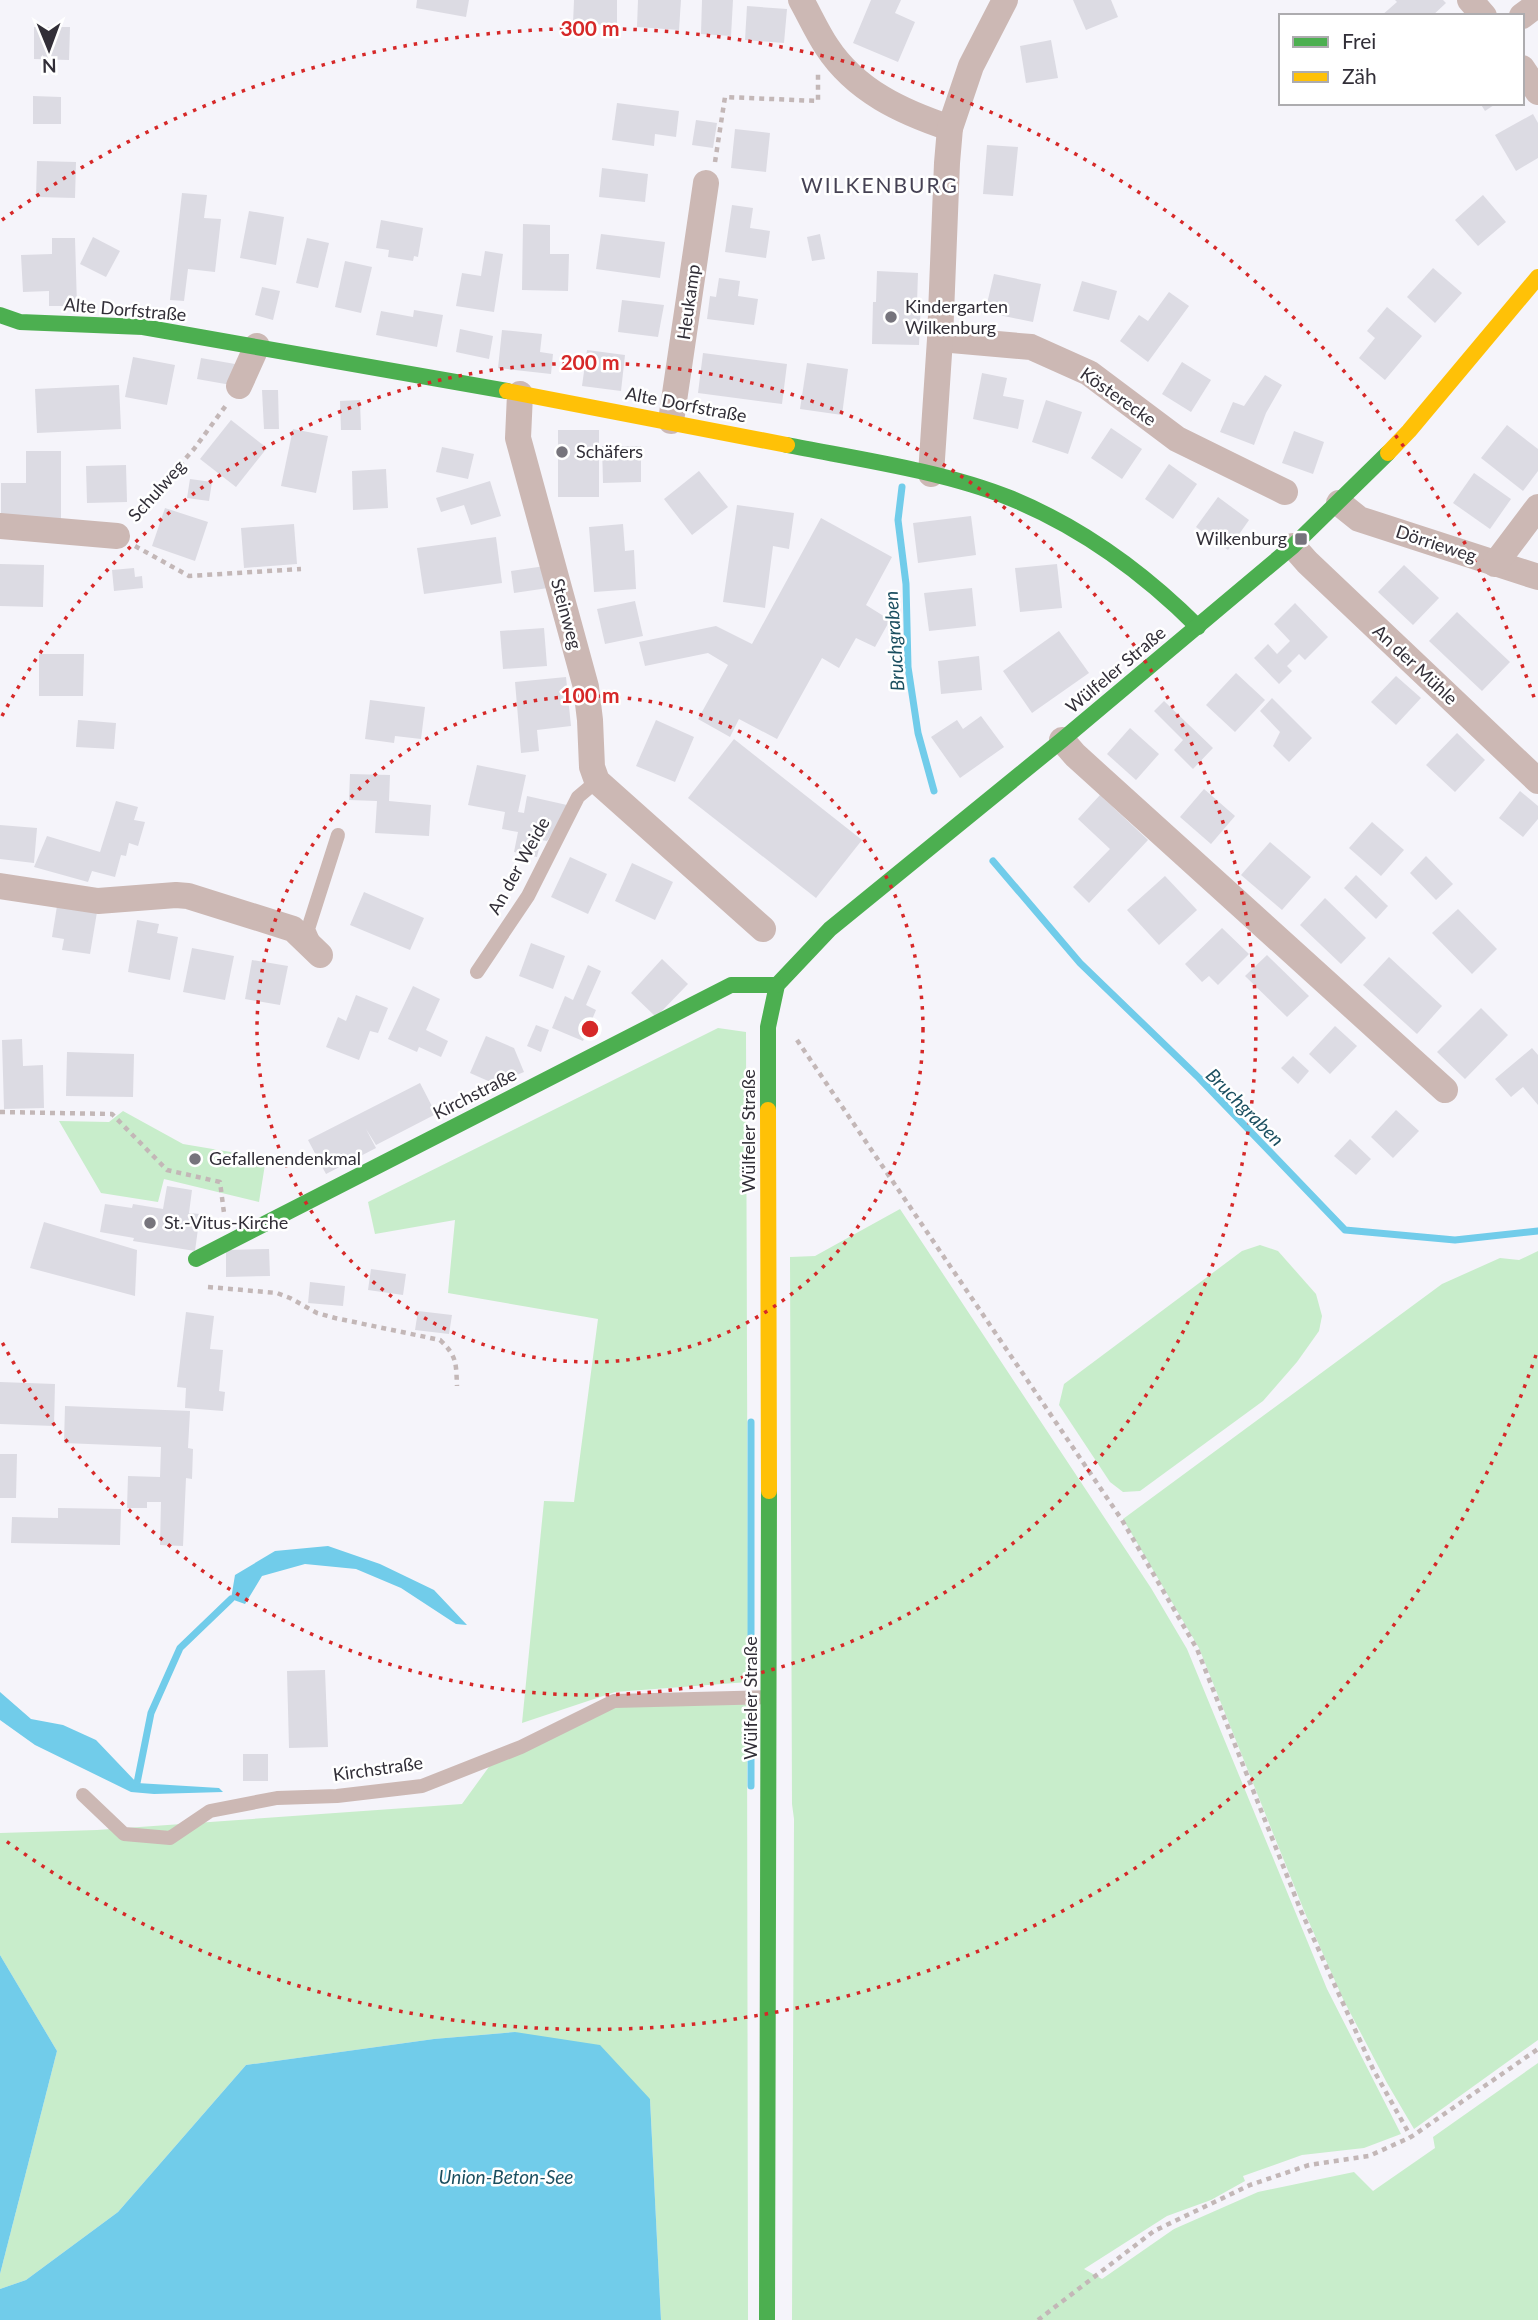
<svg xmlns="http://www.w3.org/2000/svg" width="1538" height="2320" font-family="Lato,sans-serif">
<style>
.green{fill:#c8edcb}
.water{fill:#71ccea}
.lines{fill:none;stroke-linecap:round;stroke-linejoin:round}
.stream{stroke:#71ccea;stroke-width:7}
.building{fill:#dcdbe3}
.path{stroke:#c3b7b7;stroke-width:4.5;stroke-dasharray:5 5;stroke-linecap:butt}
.lane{stroke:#ccb8b4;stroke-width:14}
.street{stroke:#ccb8b4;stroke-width:26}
.fast{stroke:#4caf50;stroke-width:16}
.slow{stroke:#ffc107;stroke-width:16}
.ring{fill:none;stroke:#d62828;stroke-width:3.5;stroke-dasharray:3.5 7}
.poi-dot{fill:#76747c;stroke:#fff;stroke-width:2.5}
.labels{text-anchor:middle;stroke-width:5;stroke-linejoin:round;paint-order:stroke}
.street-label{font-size:18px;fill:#322f38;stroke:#fff}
.poi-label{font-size:18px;fill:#322f38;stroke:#fff;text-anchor:start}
.water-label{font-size:19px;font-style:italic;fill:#1b4f60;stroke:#fff}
.quarter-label{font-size:21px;letter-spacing:2px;fill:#464254;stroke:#fff}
.centre{fill:#d62828;stroke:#fff;stroke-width:3.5}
.ring-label{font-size:21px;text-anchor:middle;font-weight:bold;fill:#d62828;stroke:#fff;stroke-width:5;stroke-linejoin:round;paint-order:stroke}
</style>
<rect width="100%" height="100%" fill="#f5f4fa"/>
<g class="green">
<path d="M718,1028L746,1032L748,1682L615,1692L522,1723L544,1501L574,1502L598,1319L448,1293L455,1220L375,1234L368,1202Z"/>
<path d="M123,1111L183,1144L266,1158L259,1202L164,1179L158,1202L101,1193L59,1121L109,1122Z"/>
<path d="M900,1209L1151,1588L1187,1649L1327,1989L1401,2134L1364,2148L1302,2155L1243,2176L1245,2181L1211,2200L1167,2216L1084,2269L1102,2279L1174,2229L1258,2192L1354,2172L1373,2191L1435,2148L1433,2137L1538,2063V2320H792L794,1819L792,1804L790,1257L815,1256Z"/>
<path d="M1260,1245L1278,1251L1316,1294L1322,1316L1319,1331L1297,1362L1263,1401L1140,1491L1123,1492L1110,1482L1059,1405L1064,1384L1242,1251Z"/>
<path d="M1538,1251V2040L1414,2129L1387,2083L1343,1999L1305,1913L1199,1648L1123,1519L1442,1284L1500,1258L1519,1260Z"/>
<path d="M747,1704L748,2320H661L650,2099L515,2032L434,2039L246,2065L118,2212L26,2280L0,2289V2274L57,2051L0,1955V1833L97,1830L462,1804L491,1764L618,1706Z"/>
</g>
<g class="water">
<path d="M328,1546L380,1564L434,1590L467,1625L456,1624L401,1588L356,1569L305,1564L262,1576L245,1604L231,1599L235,1575L275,1551Z"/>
<path d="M0,1692L31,1719L63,1725L96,1740L137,1783L219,1788L223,1792L154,1794L131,1792L35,1745L0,1720Z"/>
<path d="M0,1955L57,2051L0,2274Z"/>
<path d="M515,2032L600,2045L650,2099L661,2320H0V2289L26,2280L118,2212L246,2065L434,2039Z"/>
</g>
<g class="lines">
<g class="stream">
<path d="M902,487L898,520L906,584L908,667L918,733L934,791"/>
<path d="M993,861L1080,963L1199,1078L1345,1230L1455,1240L1538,1231"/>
<path d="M751,1422V1679"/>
<path d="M751,1713V1786"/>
<path d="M137,1783L151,1713L180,1648L231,1599"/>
</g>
</g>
<g class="building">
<path d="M417,0H469L466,17L416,8Z"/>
<path d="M574,0H617V25L573,24Z"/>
<path d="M638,0H681L679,30L637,27Z"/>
<path d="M702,0H733L731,36L701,34Z"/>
<path d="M871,0H901L895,13L915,22L898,62L853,43Z"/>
<path d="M1073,0H1111L1118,17L1086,30Z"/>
<path d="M1395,0H1443L1446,3L1432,16H1381L1397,2Z"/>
<path d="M747,6L787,9L784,43L745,40Z"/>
<path d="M34,27H70L69,60L34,59Z"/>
<path d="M1051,40L1058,78L1026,83L1020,46Z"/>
<path d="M33,96L61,97V124H33Z"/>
<path d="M617,103L679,111L676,137L655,134L654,146L612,140Z"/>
<path d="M1480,103H1497L1485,111Z"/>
<path d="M1533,114L1538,123V158L1516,171L1495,135Z"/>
<path d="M696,120L717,123L713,148L692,145Z"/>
<path d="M735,129L770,133L766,172L731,168Z"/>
<path d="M987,145L1018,147L1013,196L983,194Z"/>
<path d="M37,161L76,162L75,198L36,197Z"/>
<path d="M602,168L648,174L645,202L599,197Z"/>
<path d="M182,193L207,195L204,218L221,219L215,272L188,269L184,301L170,300Z"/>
<path d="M1483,195L1506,222L1478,246L1455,220Z"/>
<path d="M732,205L753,208L750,228L770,231L766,258L725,252Z"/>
<path d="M249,211L284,217L276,265L240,258Z"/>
<path d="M381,220L423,228L418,257L414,256L413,261L388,257L389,250L376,248Z"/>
<path d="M523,224L550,225V254H569L568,291L522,290Z"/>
<path d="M601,234L665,242L660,278L596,269Z"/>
<path d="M820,234L825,259L812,261L807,237Z"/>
<path d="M93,237L120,251L106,277L80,264Z"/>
<path d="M52,238H75L77,306H49V291L23,292L21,255L52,254Z"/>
<path d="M307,238L329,243L318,288L296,283Z"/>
<path d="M485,251L503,254L494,312L456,306L462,273L481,276Z"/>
<path d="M345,261L372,267L361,313L335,307Z"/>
<path d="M1433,268L1462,293L1435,323L1407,297Z"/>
<path d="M877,271L918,273L917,303H921L919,345L872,344L873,302H876Z"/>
<path d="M994,274L1041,284L1033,322L985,312Z"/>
<path d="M719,278L740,281L738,296L758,299L754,325L707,319L710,296L716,297Z"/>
<path d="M1082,281L1117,291L1109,320L1073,311Z"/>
<path d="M262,287L280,291L273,320L255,315Z"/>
<path d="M1169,292L1189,306L1148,362L1120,341L1139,315L1148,321Z"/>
<path d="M622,300L664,305L658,337L618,332Z"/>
<path d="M1387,307L1422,336L1385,380L1359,358L1375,338L1367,331Z"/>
<path d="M414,310L443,315L437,347L376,335L381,311L413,317Z"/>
<path d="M460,329L493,336L489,359L456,352Z"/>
<path d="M502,330L542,334L540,352L553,354L551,374L498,368Z"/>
<path d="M587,350L625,355L621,391L582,386Z"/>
<path d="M703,353L787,364L782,404L698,393Z"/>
<path d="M133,357L175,365L167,405L125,397Z"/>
<path d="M201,358L235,364L231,385L197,379Z"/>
<path d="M1182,362L1211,380L1191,412L1162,394Z"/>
<path d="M807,363L848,369L842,415L800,409Z"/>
<path d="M982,373L1007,378L1003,396L1024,400L1018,429L973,419Z"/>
<path d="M1265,375L1282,385L1266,413L1254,445L1220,432L1233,402L1244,406Z"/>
<path d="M119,385L121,429L37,433L35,389Z"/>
<path d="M262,390H278L279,429H264Z"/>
<path d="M360,400L361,430H341L340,401Z"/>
<path d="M1046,400L1082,412L1068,454L1032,442Z"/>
<path d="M231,420L267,448L236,487L200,459Z"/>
<path d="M1507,425L1538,449V471L1523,491L1481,458Z"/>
<path d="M1111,428L1142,449L1122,479L1091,458Z"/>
<path d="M293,429L328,436L316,493L281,486Z"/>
<rect x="558" y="430" width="41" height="67"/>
<path d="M1294,431L1324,442L1313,474L1282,463Z"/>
<path d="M602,446H641V482L603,483Z"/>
<path d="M442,447L474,454L468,479L436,472Z"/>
<path d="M26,451H61V521H1V483H26Z"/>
<path d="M1169,464L1197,484L1173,519L1145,499Z"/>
<path d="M126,465L127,502L87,503L86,466Z"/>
<path d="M386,469L388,508L353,510L352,471Z"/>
<path d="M699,471L728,507L692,535L664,499Z"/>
<path d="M1474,473L1511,499L1490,529L1453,503Z"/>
<path d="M190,479L212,482L209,501L187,498Z"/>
<path d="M490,481L501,516L471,525L464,505L441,512L436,498Z"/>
<path d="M1218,497L1249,520L1228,550L1196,527Z"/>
<path d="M737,505L794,513L789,549L773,546L765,608L723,602Z"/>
<path d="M165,508L208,522L195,561L152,546Z"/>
<path d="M971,516L976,555L918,563L913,523Z"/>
<path d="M821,518L892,557L866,605L890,620L875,647L856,638L839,668L822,658L777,739L739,719L730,737L698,719L728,665L708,653L645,666L639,642L716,626L752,644Z"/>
<path d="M294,524L297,564L244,568L241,528Z"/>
<path d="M623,524L625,551L634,550L636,589L594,592L589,527Z"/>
<path d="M496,537L502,583L424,594L417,548Z"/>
<path d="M0,564L44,565L43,607L0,606Z"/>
<path d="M1057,564L1062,608L1020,612L1015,568Z"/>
<path d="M1404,565L1439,598L1413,625L1378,592Z"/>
<path d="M545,566L548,588L514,593L511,571Z"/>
<path d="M134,568L135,577L142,576L143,588L114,591L112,570Z"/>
<path d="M972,588L976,626L929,631L924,593Z"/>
<path d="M635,601L643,636L605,644L597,609Z"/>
<path d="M1295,603L1328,637L1305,660L1299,654L1287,666L1292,671L1279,684L1254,658L1268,644L1277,654L1290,641L1274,624Z"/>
<path d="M1457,612L1510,662L1482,691L1429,641Z"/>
<path d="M544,628L547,666L503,669L500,631Z"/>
<path d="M1059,631L1089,673L1032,713L1003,671Z"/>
<path d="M39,654H84L83,696H39Z"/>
<path d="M979,656L982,690L941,694L938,661Z"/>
<path d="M1236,673L1265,700L1235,732L1206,705Z"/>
<path d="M1396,676L1421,698L1396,725L1371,702Z"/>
<path d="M566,677L571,726L537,730L539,751L521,753L515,682Z"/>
<path d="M1272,698L1312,738L1289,762L1273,746L1280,732L1260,711Z"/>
<path d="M370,700L425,707L421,739L395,736L394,743L365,739Z"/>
<path d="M1164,701L1213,748L1193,769L1174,750L1183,740L1154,711Z"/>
<path d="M981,716L1004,747L960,778L931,737L957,720L963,729Z"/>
<path d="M78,720L116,723L114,749L76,747Z"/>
<path d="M656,720L694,737L675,782L636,766Z"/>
<path d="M1130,728L1159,754L1136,780L1107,754Z"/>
<path d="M1457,733L1485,760L1455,792L1426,765Z"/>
<path d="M734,739L862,840L816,898L688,798Z"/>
<path d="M477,765L526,775L518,812L524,813L527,796L567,805L565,814L547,841L541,840L537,857L514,852L518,832L502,829L505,812L468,805Z"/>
<path d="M350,774L390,775L389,801L431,805L429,836L375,833L377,801L349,800Z"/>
<path d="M1204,789L1235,816L1211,844L1180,817Z"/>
<path d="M1520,791L1538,806V819L1523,837L1499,818Z"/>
<path d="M1100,795L1148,840L1089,903L1073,887L1110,849L1078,819Z"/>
<path d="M116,801L138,807L134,820L145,822L138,846L129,843L126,856L121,855L115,877L92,871L88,882L34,867L47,836L100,852Z"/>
<path d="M1372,822L1404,850L1381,876L1349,848Z"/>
<path d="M0,825L37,828L34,863L0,859Z"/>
<path d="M1270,842L1311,877L1282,910L1241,875Z"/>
<path d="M1426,856L1453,884L1436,900L1410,873Z"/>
<path d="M570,857L607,874L588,914L551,897Z"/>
<path d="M632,863L673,882L655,920L615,901Z"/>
<path d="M1356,875L1388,906L1376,919L1344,888Z"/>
<path d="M1165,876L1197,910L1159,945L1127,910Z"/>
<path d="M364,892L424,918L410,950L350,925Z"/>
<path d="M1325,898L1366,938L1341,964L1300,925Z"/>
<path d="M57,906L97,912L90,954L62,950L64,939L52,937Z"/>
<path d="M1458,909L1497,949L1472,974L1432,933Z"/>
<path d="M137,920L159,924L157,933L178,937L170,980L128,972Z"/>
<path d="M1222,928L1249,954L1218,985L1209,976L1202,982L1185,964Z"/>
<path d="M531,943L565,956L553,989L519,976Z"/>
<path d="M192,948L234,956L225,1000L183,992Z"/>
<path d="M1267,955L1309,996L1287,1017L1245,976Z"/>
<path d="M1389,957L1442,1006L1417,1034L1363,985Z"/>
<path d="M662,959L688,984L656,1017L631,993Z"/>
<path d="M252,960L288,966L280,1005L245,999Z"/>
<path d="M588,965L601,971L586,1005L596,1010L583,1041L552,1028L565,996L573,1000Z"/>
<path d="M413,986L440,999L426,1030L448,1041L441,1057L419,1047L417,1052L388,1039Z"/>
<path d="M356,995L388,1008L378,1033L370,1031L359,1060L326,1047L338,1017L346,1021Z"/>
<path d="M1481,1008L1508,1035L1465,1079L1437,1052Z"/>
<path d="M536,1025L549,1030L541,1052L527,1046Z"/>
<path d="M1335,1026L1357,1046L1330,1074L1309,1054Z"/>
<path d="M486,1036L514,1048L524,1072L495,1084L470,1073Z"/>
<path d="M22,1039L23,1066L43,1065L44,1108L4,1109L2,1040Z"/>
<path d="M1532,1048L1538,1055V1105L1523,1087L1511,1097L1495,1079Z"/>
<path d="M67,1052L134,1054L133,1097L66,1096Z"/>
<path d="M1293,1056L1309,1071L1298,1084L1281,1068Z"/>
<path d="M420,1083L436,1114L376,1145L366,1129L376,1148L326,1174L308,1140Z"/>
<path d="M1396,1110L1419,1131L1393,1158L1371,1137Z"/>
<path d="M1350,1139L1371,1159L1356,1175L1334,1156Z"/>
<path d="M167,1186L192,1190L189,1213L200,1214L195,1251L133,1241L134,1238L100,1232L105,1204L132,1208L133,1204L163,1209Z"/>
<path d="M44,1222L137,1250L135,1296L30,1268Z"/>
<path d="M269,1249L270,1276L226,1277V1250Z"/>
<path d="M371,1269L406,1274L403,1295L368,1290Z"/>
<path d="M310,1282L345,1286L343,1306L308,1303Z"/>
<path d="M418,1311L452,1315L449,1334L415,1330Z"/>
<path d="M186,1312L214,1316L210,1349L223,1350L219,1391L225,1392L223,1411L185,1408L186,1388L177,1387Z"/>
<path d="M0,1382L55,1384L54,1426L0,1424Z"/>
<path d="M65,1406L190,1411L188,1448L193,1449L192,1479L186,1478L183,1546L160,1545L161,1502H147V1508H127L128,1476L160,1477L161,1447L64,1443Z"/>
<path d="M0,1454H17L16,1498H0Z"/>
<path d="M58,1508L121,1509L120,1545L11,1543L12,1517L58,1518Z"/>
<path d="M325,1670L328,1747L289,1748L287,1671Z"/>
<rect x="243" y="1754" width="25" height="27"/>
</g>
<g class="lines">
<g class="path">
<path d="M715,162L725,97L818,101V74"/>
<path d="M133,518L194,449L227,404"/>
<path d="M135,546L189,576L301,569"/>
<path d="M797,1040L1122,1520L1197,1649L1301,1911L1373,2069L1411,2137"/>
<path d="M0,1112L112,1114L167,1170L220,1182L224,1213"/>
<path d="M208,1287L277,1293L290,1298L317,1313L335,1318L440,1340C457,1356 456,1363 457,1386"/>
<path d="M1038,2320L1154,2231L1250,2185L1309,2165L1369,2156L1411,2137L1538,2049"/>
</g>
<g class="lane">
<path d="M314,943L308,929L338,835"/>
<path d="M477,972L528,896L578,797L597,781"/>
<path d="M83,1795L124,1834L170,1838L210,1811L277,1798L337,1796L422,1786L521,1747L614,1701L769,1697"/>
</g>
<g class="street">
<path d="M801,0C810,16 817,32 827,47C856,91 902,112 950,128"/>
<path d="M1470,0L1484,16"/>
<path d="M1522,16L1538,4"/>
<path d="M1522,68L1538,92"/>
<path d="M940,339L1031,347L1089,373L1177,439L1285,492"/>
<path d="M239,386L257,346"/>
<path d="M520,394L518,438L586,687L590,720L592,767L597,781L763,929"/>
<path d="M671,421L706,183"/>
<path d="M931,474L940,339L947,163L950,128L971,66L1005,0"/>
<path d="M1339,503L1359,519L1538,577"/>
<path d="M0,526L117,536"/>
<path d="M1293,546L1307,562L1538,781"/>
<path d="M1495,564L1538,507"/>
<path d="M1062,740L1075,755L1445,1090"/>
<path d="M0,886L98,901L176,895L188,896L293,929L320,955"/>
</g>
<g class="fast">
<path d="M0,315L20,322L143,327L507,391"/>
<path d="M787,445C858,459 943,471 1010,498C1081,527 1144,573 1198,627"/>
<path d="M768,1110V1027L777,985L830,929L1062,740L1293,546L1388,453"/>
<path d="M196,1259L731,985H777"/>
<path d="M767,2320L769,1491"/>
</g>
<g class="slow">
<path d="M507,391L787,445"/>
<path d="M1388,453L1409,431L1538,277"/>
<path d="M768,1110L769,1491"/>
</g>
</g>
<g class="ring">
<circle cx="590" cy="1029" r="333"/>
<path d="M2 716A666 666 0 1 1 2 1342"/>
<path d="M1536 1355A1000 1000 0 0 1 2 1838M2 220A1000 1000 0 0 1 1536 703"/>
</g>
<g class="poi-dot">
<circle cx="891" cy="317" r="7"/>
<circle cx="562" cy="452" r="7"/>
<rect x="1294" y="532" width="14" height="14" rx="3.5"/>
<circle cx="195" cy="1159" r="7"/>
<circle cx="150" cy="1223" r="7"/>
</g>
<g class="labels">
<g class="street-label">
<text transform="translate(689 302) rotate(-82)" y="6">Heukamp</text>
<text transform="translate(125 310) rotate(5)" y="6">Alte Dorfstraße</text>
<text transform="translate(1118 397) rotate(35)" y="6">Kösterecke</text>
<text transform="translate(686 405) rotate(11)" y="6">Alte Dorfstraße</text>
<text transform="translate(157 491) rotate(-48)" y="6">Schulweg</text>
<text transform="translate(1436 544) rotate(18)" y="6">Dörrieweg</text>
<text transform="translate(566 614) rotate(75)" y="6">Steinweg</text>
<text transform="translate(1415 665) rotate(43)" y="6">An der Mühle</text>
<text transform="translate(1116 670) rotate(-40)" y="6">Wülfeler Straße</text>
<text transform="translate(519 866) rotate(-61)" y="6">An der Weide</text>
<text transform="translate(475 1094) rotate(-27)" y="6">Kirchstraße</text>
<text transform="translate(749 1131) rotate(-90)" y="6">Wülfeler Straße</text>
<text transform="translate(751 1698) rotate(-90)" y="6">Wülfeler Straße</text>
<text transform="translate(378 1769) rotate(-8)" y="6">Kirchstraße</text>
</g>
<g class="poi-label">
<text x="905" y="313">Kindergarten<tspan x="905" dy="21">Wilkenburg</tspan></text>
<text x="576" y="458">Schäfers</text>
<text x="1287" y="545" text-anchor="end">Wilkenburg</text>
<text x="209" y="1165">Gefallenendenkmal</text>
<text x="164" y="1229">St.-Vitus-Kirche</text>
</g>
<g class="water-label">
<text transform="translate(894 641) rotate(-94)" y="7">Bruchgraben</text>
<text transform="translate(1245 1107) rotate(45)" y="7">Bruchgraben</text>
<text x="506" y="2184">Union-Beton-See</text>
</g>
<g class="quarter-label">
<text x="880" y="193">WILKENBURG</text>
</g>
</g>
<circle cx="590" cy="1029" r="10" class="centre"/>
<g class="ring-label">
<text x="590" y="36">300 m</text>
<text x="590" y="370">200 m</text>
<text x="590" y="703">100 m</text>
</g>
<rect x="1279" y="14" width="245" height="91" fill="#ffffff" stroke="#adacaf" stroke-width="2"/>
<rect x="1293" y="37" width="35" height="10" fill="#4caf50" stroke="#adacaf" stroke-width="2"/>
<text x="1342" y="49" font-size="21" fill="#322f38">Frei</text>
<rect x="1293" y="72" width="35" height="10" fill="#ffc107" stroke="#adacaf" stroke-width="2"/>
<text x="1342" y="84" font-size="21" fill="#322f38">Zäh</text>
<g transform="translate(49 49) rotate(179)" stroke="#ffffff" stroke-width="5" paint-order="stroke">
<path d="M0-5L12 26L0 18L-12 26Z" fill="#322f38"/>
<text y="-10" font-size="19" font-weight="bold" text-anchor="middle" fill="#322f38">N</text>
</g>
</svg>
